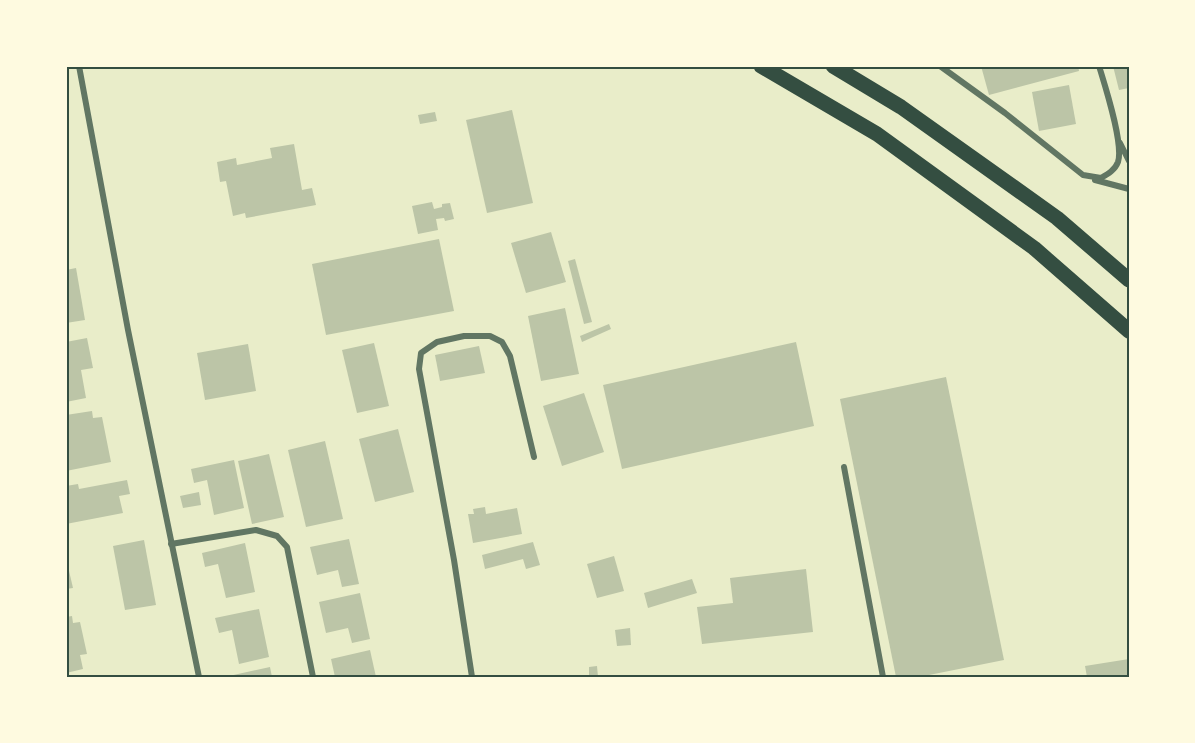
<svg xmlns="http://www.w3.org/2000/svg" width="1195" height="743" font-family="Bitter,serif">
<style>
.building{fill:#bcc5a7}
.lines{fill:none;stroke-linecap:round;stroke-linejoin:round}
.minor{stroke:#617663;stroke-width:6}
.motorway{stroke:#344e41;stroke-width:15}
.neatline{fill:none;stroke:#344e41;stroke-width:2}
</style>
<rect width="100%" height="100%" fill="#e9edc9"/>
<g class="building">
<path d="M981,66H1078L1079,71L989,95Z"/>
<path d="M1113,66H1129V88L1119,90Z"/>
<path d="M1069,85L1076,124L1039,131L1032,92Z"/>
<path d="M512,110L533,203L487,213L466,120Z"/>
<path d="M435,112L437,121L420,124L418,115Z"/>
<path d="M294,144L302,190L312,188L316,205L246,218L245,213L233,216L226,181L220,182L217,162L236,158L237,165L272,158L270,148Z"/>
<path d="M432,202L434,209L442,207V204L450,203L454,219L445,221L444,218L436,219L438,230L418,234L412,206Z"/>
<path d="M551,232L566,282L526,293L511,243Z"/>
<path d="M439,239L454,311L326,335L312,264Z"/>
<path d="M575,259L592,322L584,324L568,261Z"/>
<path d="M76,268L85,320L66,323V270Z"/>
<path d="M565,308L579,374L541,381L528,316Z"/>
<path d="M609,324L611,329L582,342L580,336Z"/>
<path d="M87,338L93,368L81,370L86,398L66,402V342Z"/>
<path d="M796,342L814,426L622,469L603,385Z"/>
<path d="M374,343L389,406L357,413L342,350Z"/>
<path d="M248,344L256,391L205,400L197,353Z"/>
<path d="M479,346L485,373L440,381L435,355Z"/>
<path d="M946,377L1004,660L919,677H896L840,399Z"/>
<path d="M584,393L604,452L562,466L543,406Z"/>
<path d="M92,411L93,418L102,417L111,462L66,471V415Z"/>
<path d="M398,429L414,492L375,502L359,439Z"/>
<path d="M325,441L343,519L306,527L288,450Z"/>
<path d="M269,454L284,517L252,524L238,461Z"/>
<path d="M234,460L244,508L214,515L207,480L194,483L191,469Z"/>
<path d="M127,480L130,494L119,496L123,513L66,524V486L78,484L79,489Z"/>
<path d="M199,492L201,505L183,508L180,496Z"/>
<path d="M485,507L486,514L517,508L522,534L473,543L468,514H474L473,509Z"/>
<path d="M349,539L359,584L342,587L338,570L317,575L310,547Z"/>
<path d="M144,540L156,605L125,610L113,546Z"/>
<path d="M533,542L540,565L526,569L523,559L485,569L482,555Z"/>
<path d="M245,543L255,592L226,598L218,564L205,567L202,553Z"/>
<path d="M614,556L624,591L597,598L587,564Z"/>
<path d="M66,558L73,588L66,589Z"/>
<path d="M806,569L813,632L702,644L697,607L733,603L730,578Z"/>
<path d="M692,579L697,593L648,608L644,593Z"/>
<path d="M360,593L370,639L352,643L348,628L326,633L319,602Z"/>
<path d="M259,609L269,657L239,664L232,630L219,633L215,618Z"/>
<path d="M72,616L73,623L80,622L87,654L80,655L83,669L66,673V617Z"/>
<path d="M630,628L631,645L617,646L615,630Z"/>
<path d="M370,650L376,677H335L331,659Z"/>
<path d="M1129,659V677H1087L1085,666Z"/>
<path d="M597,666L598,677H589V667Z"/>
<path d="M270,667L272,677H229V676Z"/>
</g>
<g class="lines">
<g class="minor">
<path d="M79,66L128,330L199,677"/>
<path d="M940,66L1005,113L1083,175L1101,178C1108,174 1115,170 1118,162C1124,144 1105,86 1099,66"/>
<path d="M1120,143L1129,161"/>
<path d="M1095,180L1129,189"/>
<path d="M844,467L883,677"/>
<path d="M171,544L256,530L277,536L287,547L313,677"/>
<path d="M472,677L454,560L419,369L421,353L437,342L464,336H490L502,342L510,356L534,457"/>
</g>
<g class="motorway">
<path d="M761,66L877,134L1034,248L1129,331"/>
<path d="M833,66L901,107L1057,218L1129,280"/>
</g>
</g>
<rect width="1195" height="743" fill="none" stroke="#fefae0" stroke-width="135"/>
<rect x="68" y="68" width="1060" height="608" class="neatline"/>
</svg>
